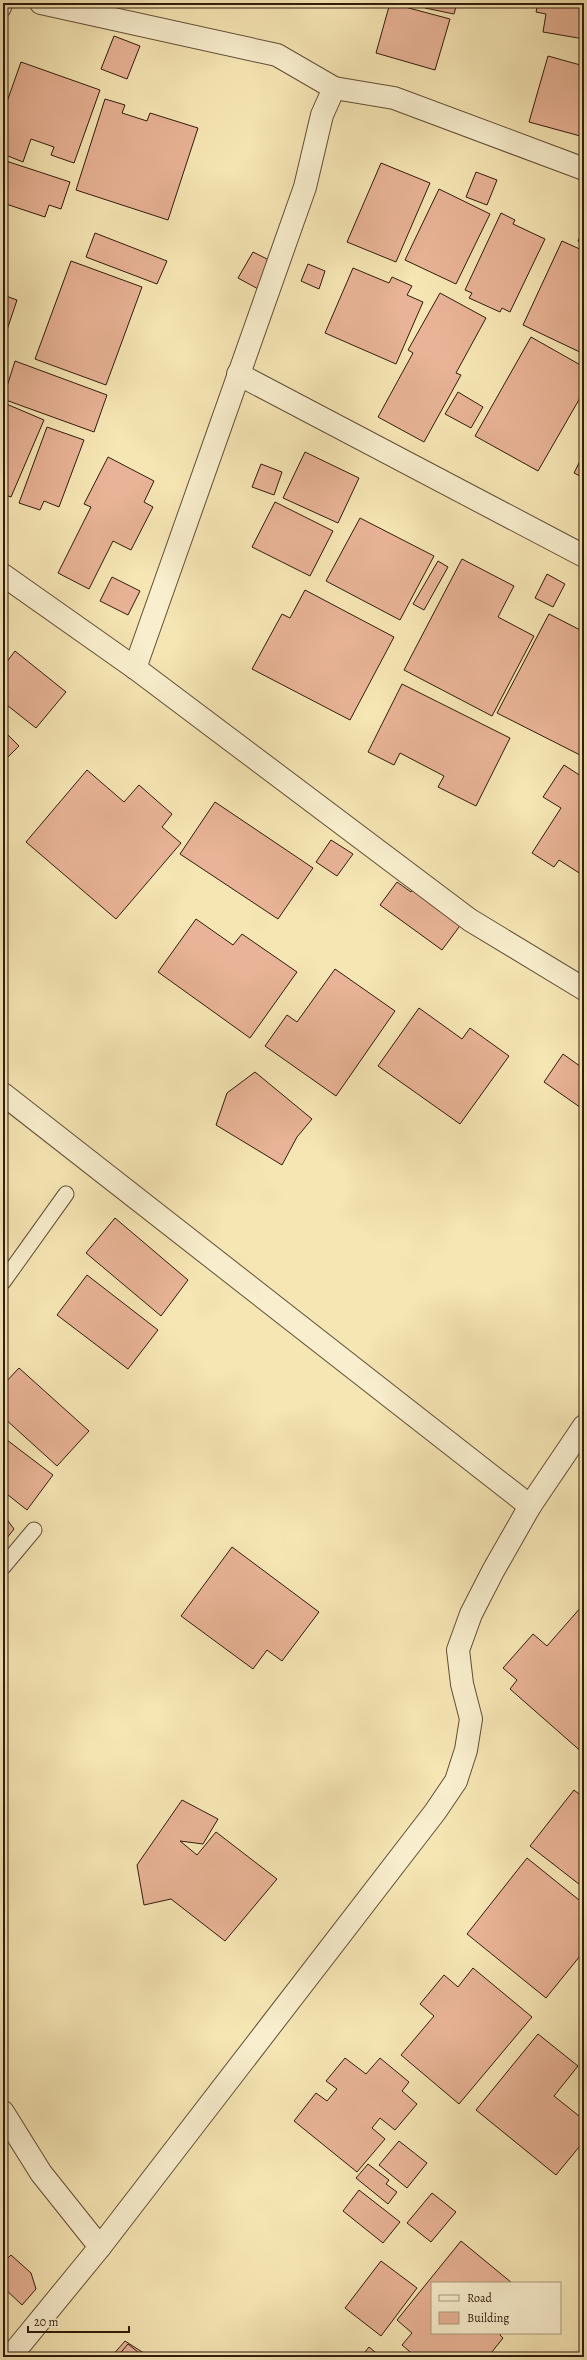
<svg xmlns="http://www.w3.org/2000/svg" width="587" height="2360" font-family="Alegreya,serif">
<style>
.building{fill:#e8b396;stroke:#301c0b}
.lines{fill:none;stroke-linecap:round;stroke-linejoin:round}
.lane-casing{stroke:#624e35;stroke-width:17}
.street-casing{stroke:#624e35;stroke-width:24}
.lane{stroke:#f9efce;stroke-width:15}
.street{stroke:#f9efce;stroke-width:22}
</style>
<rect width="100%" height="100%" fill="#f6e6b4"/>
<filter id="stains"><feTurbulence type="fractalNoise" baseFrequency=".005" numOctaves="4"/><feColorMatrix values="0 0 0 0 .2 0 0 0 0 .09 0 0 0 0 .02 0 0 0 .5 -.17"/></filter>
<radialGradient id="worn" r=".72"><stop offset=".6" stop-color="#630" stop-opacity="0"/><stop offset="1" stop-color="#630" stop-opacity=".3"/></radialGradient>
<g class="building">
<path d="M390,3L450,19L435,70L376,53Z"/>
<path d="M397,3H414L412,8Z"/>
<path d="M426,3H457L454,14L425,8Z"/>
<path d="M538,3H584V39L543,32L546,14L536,12Z"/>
<path d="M114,36L140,46L127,79L101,69Z"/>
<path d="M548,56L584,66V137L529,122Z"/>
<path d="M21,62L100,90L74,163L51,155L54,147L31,139L23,162L3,154V113Z"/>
<path d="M105,99L125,105L122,113L147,121L150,113L198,128L168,220L76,190Z"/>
<path d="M3,160L70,182L61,209L49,205L45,217L3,203Z"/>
<path d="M381,163L430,183L396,262L347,242Z"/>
<path d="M476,172L497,180L487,205L466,197Z"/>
<path d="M439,189L490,214L456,284L405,260Z"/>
<path d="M501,213L515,220L513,224L545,239L510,312L502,308L500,312L469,298L472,293L465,290Z"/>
<path d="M584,229V244L578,241Z"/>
<path d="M95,233L167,261L157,284L86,257Z"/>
<path d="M562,241L584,251V354L523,325Z"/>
<path d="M253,252L275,263L260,290L238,278Z"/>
<path d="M71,261L142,287L106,385L35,359Z"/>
<path d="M308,264L325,271L319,289L301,281Z"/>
<path d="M353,268L389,283L392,277L412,286L407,295L423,302L396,364L325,333Z"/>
<path d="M440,293L486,318L456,373L461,375L424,442L378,417L413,353L408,350Z"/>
<path d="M3,295L17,300L3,342Z"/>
<path d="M531,337L584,367V391L538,471L475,436Z"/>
<path d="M15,361L107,395L94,432L3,399Z"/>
<path d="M458,392L483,407L471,428L445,414Z"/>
<path d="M4,403L44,420L11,497L3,494Z"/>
<path d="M47,427L84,440L59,507L44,501L40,510L19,503Z"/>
<path d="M305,452L359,478L338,523L283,498Z"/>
<path d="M584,453V478L574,473Z"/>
<path d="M108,457L154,481L144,502L153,507L131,550L113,541L89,589L58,573L91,507L84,504Z"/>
<path d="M261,464L282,472L274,495L252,487Z"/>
<path d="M275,502L333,531L310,576L252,547Z"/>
<path d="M360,518L434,556L400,620L326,581Z"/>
<path d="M462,559L514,586L498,617L534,636L492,716L404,670Z"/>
<path d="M438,561L448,567L424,610L413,604Z"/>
<path d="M547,574L565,584L553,607L535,598Z"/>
<path d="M112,577L140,591L128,615L100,601Z"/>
<path d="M305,590L394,637L350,720L252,669L282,614L290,618Z"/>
<path d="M549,614L584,632V749L580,755L497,713Z"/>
<path d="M15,651L66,692L36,728L3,702V667Z"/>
<path d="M402,684L510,738L476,806L438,787L444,776L400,753L394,765L368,752Z"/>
<path d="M3,730L19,746L3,762Z"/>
<path d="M564,765L584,778V876L559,860L554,867L532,853L561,808L543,797Z"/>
<path d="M87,770L124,802L139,785L172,814L162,827L181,843L116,919L26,842Z"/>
<path d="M215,802L313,868L278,919L180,854Z"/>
<path d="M331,840L353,854L337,876L316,862Z"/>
<path d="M397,882L411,892L413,888L462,923L442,950L380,905Z"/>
<path d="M196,919L233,945L242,934L297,972L250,1038L158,972Z"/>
<path d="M335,969L395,1011L336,1096L265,1046L287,1015L297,1022Z"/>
<path d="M419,1008L462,1039L470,1028L509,1056L460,1124L378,1066Z"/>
<path d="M563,1054L584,1069V1110L544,1082Z"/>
<path d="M255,1072L312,1119L297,1137L282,1165L216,1125L227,1093Z"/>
<path d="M115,1218L188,1280L161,1316L86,1253Z"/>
<path d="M87,1275L158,1330L128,1369L57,1315Z"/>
<path d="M19,1368L89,1431L57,1466L3,1417V1385Z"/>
<path d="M3,1437L53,1475L27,1510L3,1491Z"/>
<path d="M3,1514L14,1529L3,1543Z"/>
<path d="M232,1547L319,1612L282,1661L267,1650L253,1669L181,1616Z"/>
<path d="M582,1606L584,1608V1754L510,1689L517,1680L503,1668L533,1634L547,1646Z"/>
<path d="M574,1790L584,1798V1888L530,1846Z"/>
<path d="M182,1800L218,1819L203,1844L180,1841L197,1855L216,1832L277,1879L225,1941L171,1899L144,1905L137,1865Z"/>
<path d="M527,1858L584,1904V1951L546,1998L467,1934Z"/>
<path d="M473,1968L532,2017L459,2104L401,2055L434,2016L420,2004L444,1975L458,1987Z"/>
<path d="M538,2034L578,2066L554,2096L584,2120V2141L556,2175L476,2110Z"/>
<path d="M345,2058L366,2074L380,2058L409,2082L402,2091L417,2104L395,2130L380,2118L372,2128L385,2139L357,2172L294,2121L316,2093L327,2101L337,2089L326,2081Z"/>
<path d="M399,2141L427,2163L407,2188L379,2165Z"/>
<path d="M368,2164L389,2180L386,2184L397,2192L388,2204L356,2178Z"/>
<path d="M359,2190L400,2222L383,2243L343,2211Z"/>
<path d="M432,2193L456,2212L431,2242L407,2223Z"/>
<path d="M461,2241L512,2283H432V2333H501L500,2335L503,2338L488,2357H416L402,2345L412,2333L397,2320Z"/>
<path d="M11,2255L31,2273L36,2289L22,2305L3,2287V2263Z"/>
<path d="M381,2261L417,2288L381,2336L345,2308Z"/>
<path d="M125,2341L150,2357H111Z"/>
<path d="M128,2344L144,2357H117Z"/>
<path d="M369,2347L381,2357H361Z"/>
</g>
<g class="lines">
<defs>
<g id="lane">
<path d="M3,9L5,3"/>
<path d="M3,1282L66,1194"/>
<path d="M3,1567L34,1530"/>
</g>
<g id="street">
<path d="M41,3L277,55L334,88"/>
<path d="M238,374L584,556"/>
<path d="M3,575L135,668L470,920L584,989"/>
<path d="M135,668L305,187L322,115L334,88L394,98L584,169"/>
<path d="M3,1094L530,1506"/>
<path d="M3,2112L41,2173L100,2247"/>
<path d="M10,2357L100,2247L435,1812L456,1781L466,1750L471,1719L462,1684L458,1650L471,1614L493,1571L530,1506L584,1426"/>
</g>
</defs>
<use href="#lane" class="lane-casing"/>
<use href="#street" class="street-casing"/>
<use href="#lane" class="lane"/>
<use href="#street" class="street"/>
</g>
<rect width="587" height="2360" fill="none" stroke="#f6e6b4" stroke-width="16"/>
<rect x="4" y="4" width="579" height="2352" fill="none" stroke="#301c0b" stroke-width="2"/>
<rect x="8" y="8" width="571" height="2344" fill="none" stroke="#301c0b"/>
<rect x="431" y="2282" width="130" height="52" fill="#f9efce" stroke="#a99b80"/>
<rect x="439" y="2295" width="20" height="6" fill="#f9efce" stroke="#a99b80"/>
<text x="467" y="2302" font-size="12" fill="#301c0b">Road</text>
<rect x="439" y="2312" width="20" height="12" fill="#e8b396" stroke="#a99b80"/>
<text x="467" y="2322" font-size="12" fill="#301c0b">Building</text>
<path d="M28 2326v6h101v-6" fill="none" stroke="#301c0b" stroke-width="2"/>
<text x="34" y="2326" font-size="12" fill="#301c0b" stroke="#f9efce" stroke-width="3" paint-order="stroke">20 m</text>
<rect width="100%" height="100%" filter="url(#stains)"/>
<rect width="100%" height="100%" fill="url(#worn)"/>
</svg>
